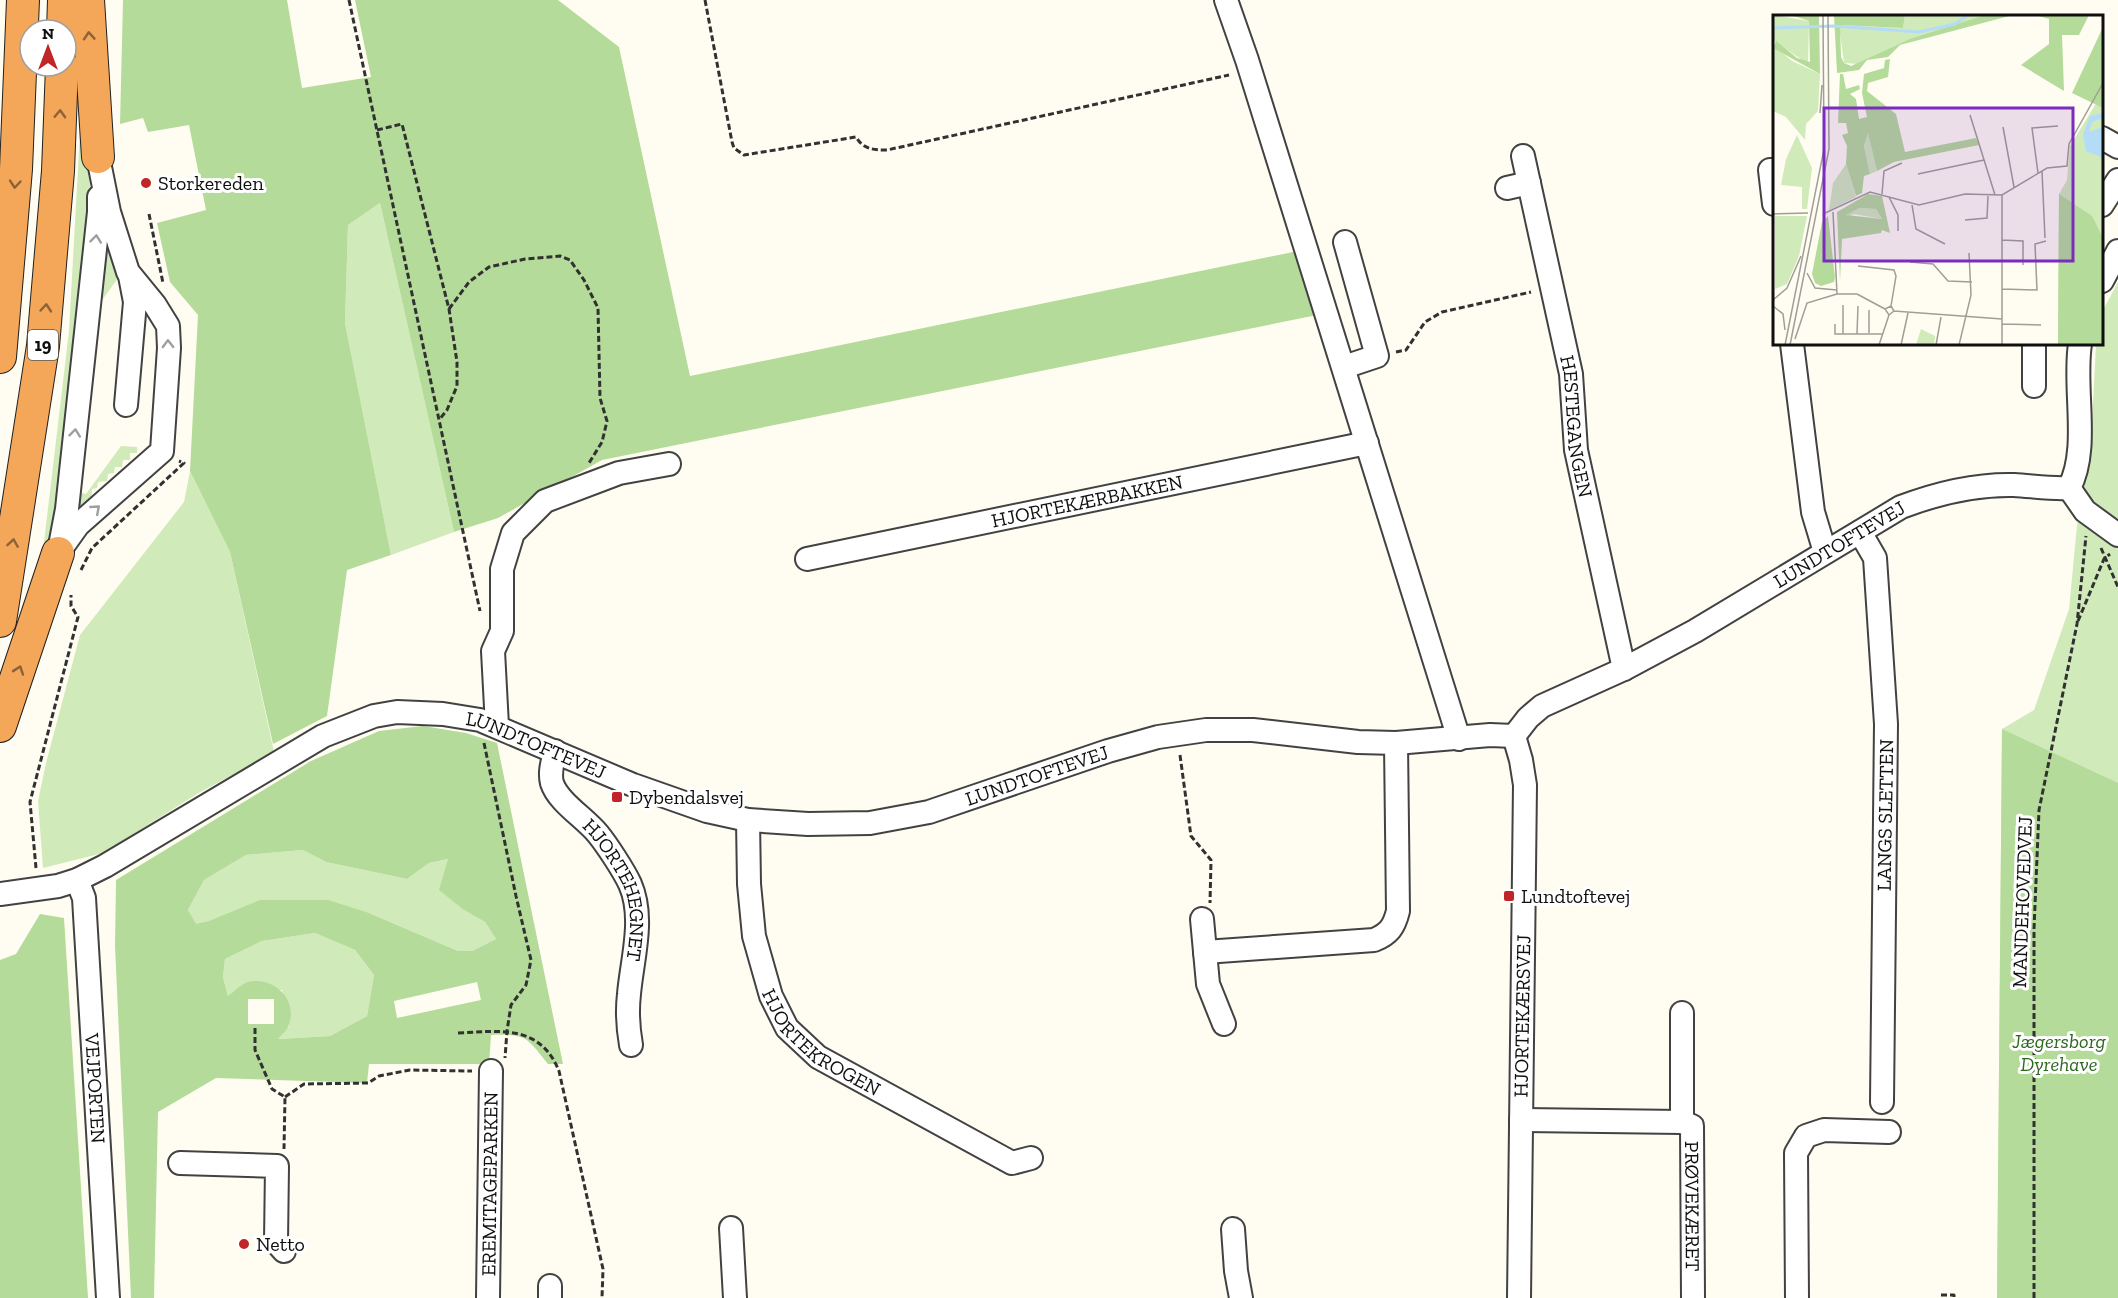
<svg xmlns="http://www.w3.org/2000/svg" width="2118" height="1298" font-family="'Zilla Slab',serif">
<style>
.green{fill:#d1eaba}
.forest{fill:#b4db99;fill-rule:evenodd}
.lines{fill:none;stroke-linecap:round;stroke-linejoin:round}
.minor-casing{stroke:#424242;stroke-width:26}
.highway-casing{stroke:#202020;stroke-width:34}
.path{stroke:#313131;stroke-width:3;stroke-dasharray:6 3;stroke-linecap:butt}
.minor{stroke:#fff;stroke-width:22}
.highway{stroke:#f4a659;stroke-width:32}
.oneway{stroke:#8d6238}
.oneway2{stroke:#9f9f9f}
.poi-dot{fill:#c02627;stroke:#fff;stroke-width:2}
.labels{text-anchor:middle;stroke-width:6;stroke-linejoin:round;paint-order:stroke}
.shield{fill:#fff;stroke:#575757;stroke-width:1.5}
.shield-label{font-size:18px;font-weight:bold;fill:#0f0f0f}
.poi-label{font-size:20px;fill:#0f0f0f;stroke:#fff;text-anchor:start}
.street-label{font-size:20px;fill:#0f0f0f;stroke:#fff}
.park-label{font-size:20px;font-style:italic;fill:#2b681e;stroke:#fff}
.inset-river{fill:none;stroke:#b5dcf6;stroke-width:3}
.inset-road{fill:none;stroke:#9f9e97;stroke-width:1.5}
.view{fill:#7b2cbf;fill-opacity:0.15;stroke:#7b2cbf;stroke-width:3}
.inset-edge{fill:none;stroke:#0f0f0f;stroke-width:3}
</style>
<rect width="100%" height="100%" fill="#fffdf1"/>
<g class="green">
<path d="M80,132H85L90,180L89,229L54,540L42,559L69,331Z"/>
<path d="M380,203L454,532L391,555L345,323L348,225Z"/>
<path d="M104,230L117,269L118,278L95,310Z"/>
<path d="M2118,282V1298H1997L2002,729L2034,710L2069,609L2078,515L2091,445L2096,344H2102V312Z"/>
<path d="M121,446L137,447V453H130V460H123L122,467H115L114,473L108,474L107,481L98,482L97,488L92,489L91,509L71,519L77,499L82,493L86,494Z"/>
<path d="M190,471L230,552L274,752L197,794L103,853L43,868L38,801L46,763L80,635L184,502Z"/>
<path d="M303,850L326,862L407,879L429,863L449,859L464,910L485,922L496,939L472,951H458L369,913L209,921L195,925L188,910L204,880L246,855Z"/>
<path d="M315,933L355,950L374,975L367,1016L330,1036L277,1039L289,1026L282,990L228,996L223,977L225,959L262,941Z"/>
</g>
<g class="forest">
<path d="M123,0H287L302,88L371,77L355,0H558L619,47L690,376L1298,251L1322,314L602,460L498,518L454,532L380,203L348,225L345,323L391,555L347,570L327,716L273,744L230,552L190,471L198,315L170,282L157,223L206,210L189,125L148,132L143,118L120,124Z"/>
<path d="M423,726L466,733L497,743L563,1064H548C526,1037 528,1034 491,1035L489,1064H369L367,1083L216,1078L158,1112L154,1298H131L115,946L116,880L311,761L379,731ZM303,850L326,862L407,879L429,863L448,859L439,890L464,910L485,922L496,939L472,951H458L369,913L328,900H260L209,921L196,924L188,910L204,880L246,855ZM315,933L355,950L374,975L367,1016L330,1036L278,1039C281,1035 288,1030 289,1024C298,999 273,976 248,982C241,984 234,992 228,996L223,977L225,959L262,941ZM477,982L481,1000L397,1018L394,1001ZM248,999H274V1024H248Z"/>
<path d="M2002,729L2118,783V1298H1997Z"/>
<path d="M40,914L64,918L88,1298H0V960L16,954Z"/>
</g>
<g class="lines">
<defs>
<g id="minor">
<path d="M1226,0L1247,60L1459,739"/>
<path d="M2102,138L2118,147"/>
<path id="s1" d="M1523,156L1571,374L1576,450L1624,669"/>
<path d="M1774,170H1770L1774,204"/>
<path d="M1507,188L1529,183"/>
<path d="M2102,205L2118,180"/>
<path d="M2102,281L2118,251"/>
<path d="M1792,344L1813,512L1825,552"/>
<path d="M1344,367L1377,356L1345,242"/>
<path d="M2034,386V344"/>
<path d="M126,405L135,302L130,276"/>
<path d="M2069,488C2090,449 2073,388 2080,344"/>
<path d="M2069,488L2085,511L2118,535"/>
<path d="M1860,532L1875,558L1886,724L1882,1102"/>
<path d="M60,546L67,509L99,212V197"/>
<path d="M58,553L78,525L162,451L169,348L168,326L155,305L128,272L109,212L98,157"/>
<path id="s2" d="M807,559L1367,443"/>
<path d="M497,726L493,651L502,631V569L513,533L545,501L619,473L669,464"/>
<path id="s3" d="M1514,736L1528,718L1542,706L1624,669L1695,631L1901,507C1938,493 1974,484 2014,485C2032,486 2050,489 2069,488"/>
<path d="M1514,736L1521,760L1525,785L1519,1298"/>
<path id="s4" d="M555,751C553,761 549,772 552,783C558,802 585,818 598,834C607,845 624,871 630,884C645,918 632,959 629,994C627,1011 628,1028 631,1045"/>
<path id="s5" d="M748,820L749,884L754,936L771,996L787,1028L818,1057L1012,1163L1031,1158"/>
<path id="s6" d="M77,880L84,898L108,1298"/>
<path id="s7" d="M0,894L58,886L77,880L105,866L323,736L374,716L397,712L443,714L480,720L633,785L707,811L748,820L808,824L870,823L929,812L1108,751L1158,737L1206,730H1253L1358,742L1396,743L1490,735L1514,736"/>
<path d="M1202,919L1208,984L1224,1024"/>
<path d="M1205,952L1374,940C1389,934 1394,927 1398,911L1396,743"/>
<path d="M1682,1013V1122"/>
<path id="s8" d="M1521,1120L1682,1122L1692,1126L1693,1298"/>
<path d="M180,1163L277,1166L276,1242L284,1251"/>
<path d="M731,1228L735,1298"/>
<path d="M1233,1229L1236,1271L1241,1298"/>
<path id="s9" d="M488,1298L491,1071"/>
<path d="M550,1298V1286"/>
<path d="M1797,1298L1796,1153L1806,1136L1824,1130L1889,1132"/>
</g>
<g id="highway">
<path d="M88,0L98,157"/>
<path d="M63,30L64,0"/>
<path d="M0,357L16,169L23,0"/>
<path d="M0,621L43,346L58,171L62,66"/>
<path d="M0,726L58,553"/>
</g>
</defs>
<use href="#minor" class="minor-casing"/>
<use href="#highway" class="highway-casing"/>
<g class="path">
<path d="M349,0L480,611"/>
<path d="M705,0L732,142L734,148L744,155L856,137C863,149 873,150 887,150L1229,75"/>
<path d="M377,130L402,124L449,309L457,362V386L447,410L439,420"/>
<path d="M149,214L163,283"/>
<path d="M449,309L469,282L489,267L525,259L560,256L570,260L584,280L598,308L600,398L607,421L602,442L589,463"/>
<path d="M1396,352L1406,350L1425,322L1442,312L1531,292"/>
<path d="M2101,548L2118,587"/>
<path d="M81,570L92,548L184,463L179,461"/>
<path d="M2078,621L2104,559L2110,554"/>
<path d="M484,743L516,896L531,960L526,985L511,1005L507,1031L505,1058"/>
<path d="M1180,755L1191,836L1211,860L1210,903"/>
<path d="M36,868L30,802L78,617L71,606V595"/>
<path d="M255,1028V1050L272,1089L285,1097L284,1149"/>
<path d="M458,1033C500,1031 540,1024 559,1071L603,1269L602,1298"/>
<path d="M285,1097L304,1084L368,1083L379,1076L410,1070L472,1071"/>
<path d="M1941,1295H1954V1298"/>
<path d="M2034,1298V929L2039,810L2077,624L2086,536"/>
</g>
<use href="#minor" class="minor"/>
<use href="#highway" class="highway"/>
</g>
<defs><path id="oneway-chevron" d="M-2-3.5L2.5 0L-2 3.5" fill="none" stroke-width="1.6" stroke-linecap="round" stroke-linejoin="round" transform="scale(1.5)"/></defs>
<g class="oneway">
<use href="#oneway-chevron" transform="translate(89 36) rotate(-94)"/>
<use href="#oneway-chevron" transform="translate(60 114) rotate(-88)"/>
<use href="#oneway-chevron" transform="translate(15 184) rotate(95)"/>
<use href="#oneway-chevron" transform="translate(46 308) rotate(-85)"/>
<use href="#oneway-chevron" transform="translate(13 543) rotate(-81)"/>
<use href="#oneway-chevron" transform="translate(19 670) rotate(-71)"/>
</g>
<g class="oneway2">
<use href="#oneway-chevron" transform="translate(96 239) rotate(-84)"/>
<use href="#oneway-chevron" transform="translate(168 344) rotate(-91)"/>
<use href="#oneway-chevron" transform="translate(75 433) rotate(-84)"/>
<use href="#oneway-chevron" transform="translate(96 509) rotate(-41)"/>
</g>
<g class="poi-dot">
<circle cx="146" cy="183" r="6"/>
<rect x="611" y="791" width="12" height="12" rx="3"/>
<rect x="1503" y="890" width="12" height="12" rx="3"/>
<circle cx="244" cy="1244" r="6"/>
</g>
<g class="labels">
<rect class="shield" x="28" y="330" width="30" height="30" rx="4.5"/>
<g class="shield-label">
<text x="43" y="351">19</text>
</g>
<g class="poi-label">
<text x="158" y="190">Storkereden</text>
<text x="629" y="804">Dybendalsvej</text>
<text x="1521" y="903">Lundtoftevej</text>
<text x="256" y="1251">Netto</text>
</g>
<g class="street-label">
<text dy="7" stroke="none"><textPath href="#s1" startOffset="276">HESTEGANGEN</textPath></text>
<text dy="7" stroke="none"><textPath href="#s2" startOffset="286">HJORTEKÆRBAKKEN</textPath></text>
<text dy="7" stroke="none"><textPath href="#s3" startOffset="380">LUNDTOFTEVEJ</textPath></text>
<text dy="7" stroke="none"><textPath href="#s7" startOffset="586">LUNDTOFTEVEJ</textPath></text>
<text dy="7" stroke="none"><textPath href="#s7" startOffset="1108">LUNDTOFTEVEJ</textPath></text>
<text transform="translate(1885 815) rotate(-89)" y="7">LANGS SLETTEN</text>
<text dy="7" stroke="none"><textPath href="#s4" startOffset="162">HJORTEHEGNET</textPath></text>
<text transform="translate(2022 902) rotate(-88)" y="7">MANDEHOVEDVEJ</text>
<text transform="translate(1522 1016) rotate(-89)" y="7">HJORTEKÆRSVEJ</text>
<text dy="7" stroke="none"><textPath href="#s5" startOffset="249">HJORTEKROGEN</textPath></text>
<text dy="7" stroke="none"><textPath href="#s6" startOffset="210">VEJPORTEN</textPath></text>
<text dy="7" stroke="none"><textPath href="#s9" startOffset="114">EREMITAGEPARKEN</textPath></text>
<text dy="7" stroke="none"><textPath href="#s8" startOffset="252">PRØVEKÆRET</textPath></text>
</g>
<g class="park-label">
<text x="2059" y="1048">Jægersborg<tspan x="2059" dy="23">Dyrehave</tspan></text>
</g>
</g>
<g transform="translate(1773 15)">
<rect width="330" height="330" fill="#fffdf1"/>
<path d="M0,0L36,6L35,49L0,25ZM132,0H212L124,30L85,49L71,48L66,10L130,13ZM1,31L19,46L47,59L45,96L33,109L32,125L13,102L0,96ZM330,77V330H285L286,179L294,165L297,131ZM95,117L104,156L97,159L91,131ZM24,120L39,153L34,194H29V172L8,170L13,144ZM73,149L83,182L56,195L60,168ZM86,193L103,194L109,204L81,199L74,202L75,197ZM2,201H34L26,241L14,269L2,274ZM148,314L162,321L161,330H143Z" fill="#d1eaba"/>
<path d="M18,0H46L47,59L0,33L3,26L24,43L37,47L36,6ZM61,0H132L130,13L67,10L68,42L71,48L78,51L137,24L212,0H240L127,30L115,42L94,45L86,55L64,58ZM262,0H316L306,20H289L291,76L248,50L276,29V4ZM330,12V93L299,78ZM117,44L115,62L95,68L94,76L123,99L132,137L203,123L206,130L121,147L104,156L95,118L91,131L97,159L91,161L89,178L83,181L73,149L74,131L69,120L75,118L73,108H65L67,59H70L73,74L86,70L87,74L77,79L83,84L86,104L94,102L89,78L91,59L111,53L112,45ZM95,179L109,181L117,218L109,215L108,218L69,224L67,267L64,197ZM86,193L103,194L109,204L73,200ZM286,179L319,201L330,223V330H285ZM55,201L62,262L61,267L48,271L42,268L39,259L49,207Z" fill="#b4db99" fill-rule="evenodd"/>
<path d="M330,98V103L319,107L316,117L330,112V160L328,142L313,136L310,119L317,101Z" fill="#b5dcf6"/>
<path class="inset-river" d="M0,13L61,11L146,17L182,9L195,0"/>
<path class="inset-road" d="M47,98L49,70M197,100L222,180M230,112L241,172M269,156L272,223M265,158L259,113L285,111M145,159L211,145M109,179L111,156L129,148M229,180V330M116,182L125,200V216M139,190L143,214L172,229M60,197L64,279H84M0,199L35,198M50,199L97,177L146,190L192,179L229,180L274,153L294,151L296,129L330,68M192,205L214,203L215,181M229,225L250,226V250M137,247L160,249L175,266L199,267M85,251L121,255L123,261L118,291M34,258L42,273L64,275M229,274L264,275L262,229L273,226M84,279L112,294M0,285L14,273L28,241M0,291L10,299L12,315M96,295V318M121,296L118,291L112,294L116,300L121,296L229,304M62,309V319H110M229,309L268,310M70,319V290M84,319L85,291M22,324L34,288L64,279M12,330L51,134L50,0M17,330L56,134L55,0M106,330L116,300M128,330L135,298M163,330L168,302M186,330L198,280L196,238"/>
<path class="view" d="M51,93H300V246H51Z"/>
<rect width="330" height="330" class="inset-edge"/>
</g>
<g transform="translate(48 48)"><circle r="28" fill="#ffffff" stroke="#9f9f9f" stroke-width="1.5"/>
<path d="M0-4.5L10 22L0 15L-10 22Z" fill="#c02627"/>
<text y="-9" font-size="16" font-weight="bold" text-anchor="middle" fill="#0f0f0f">N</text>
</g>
</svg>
